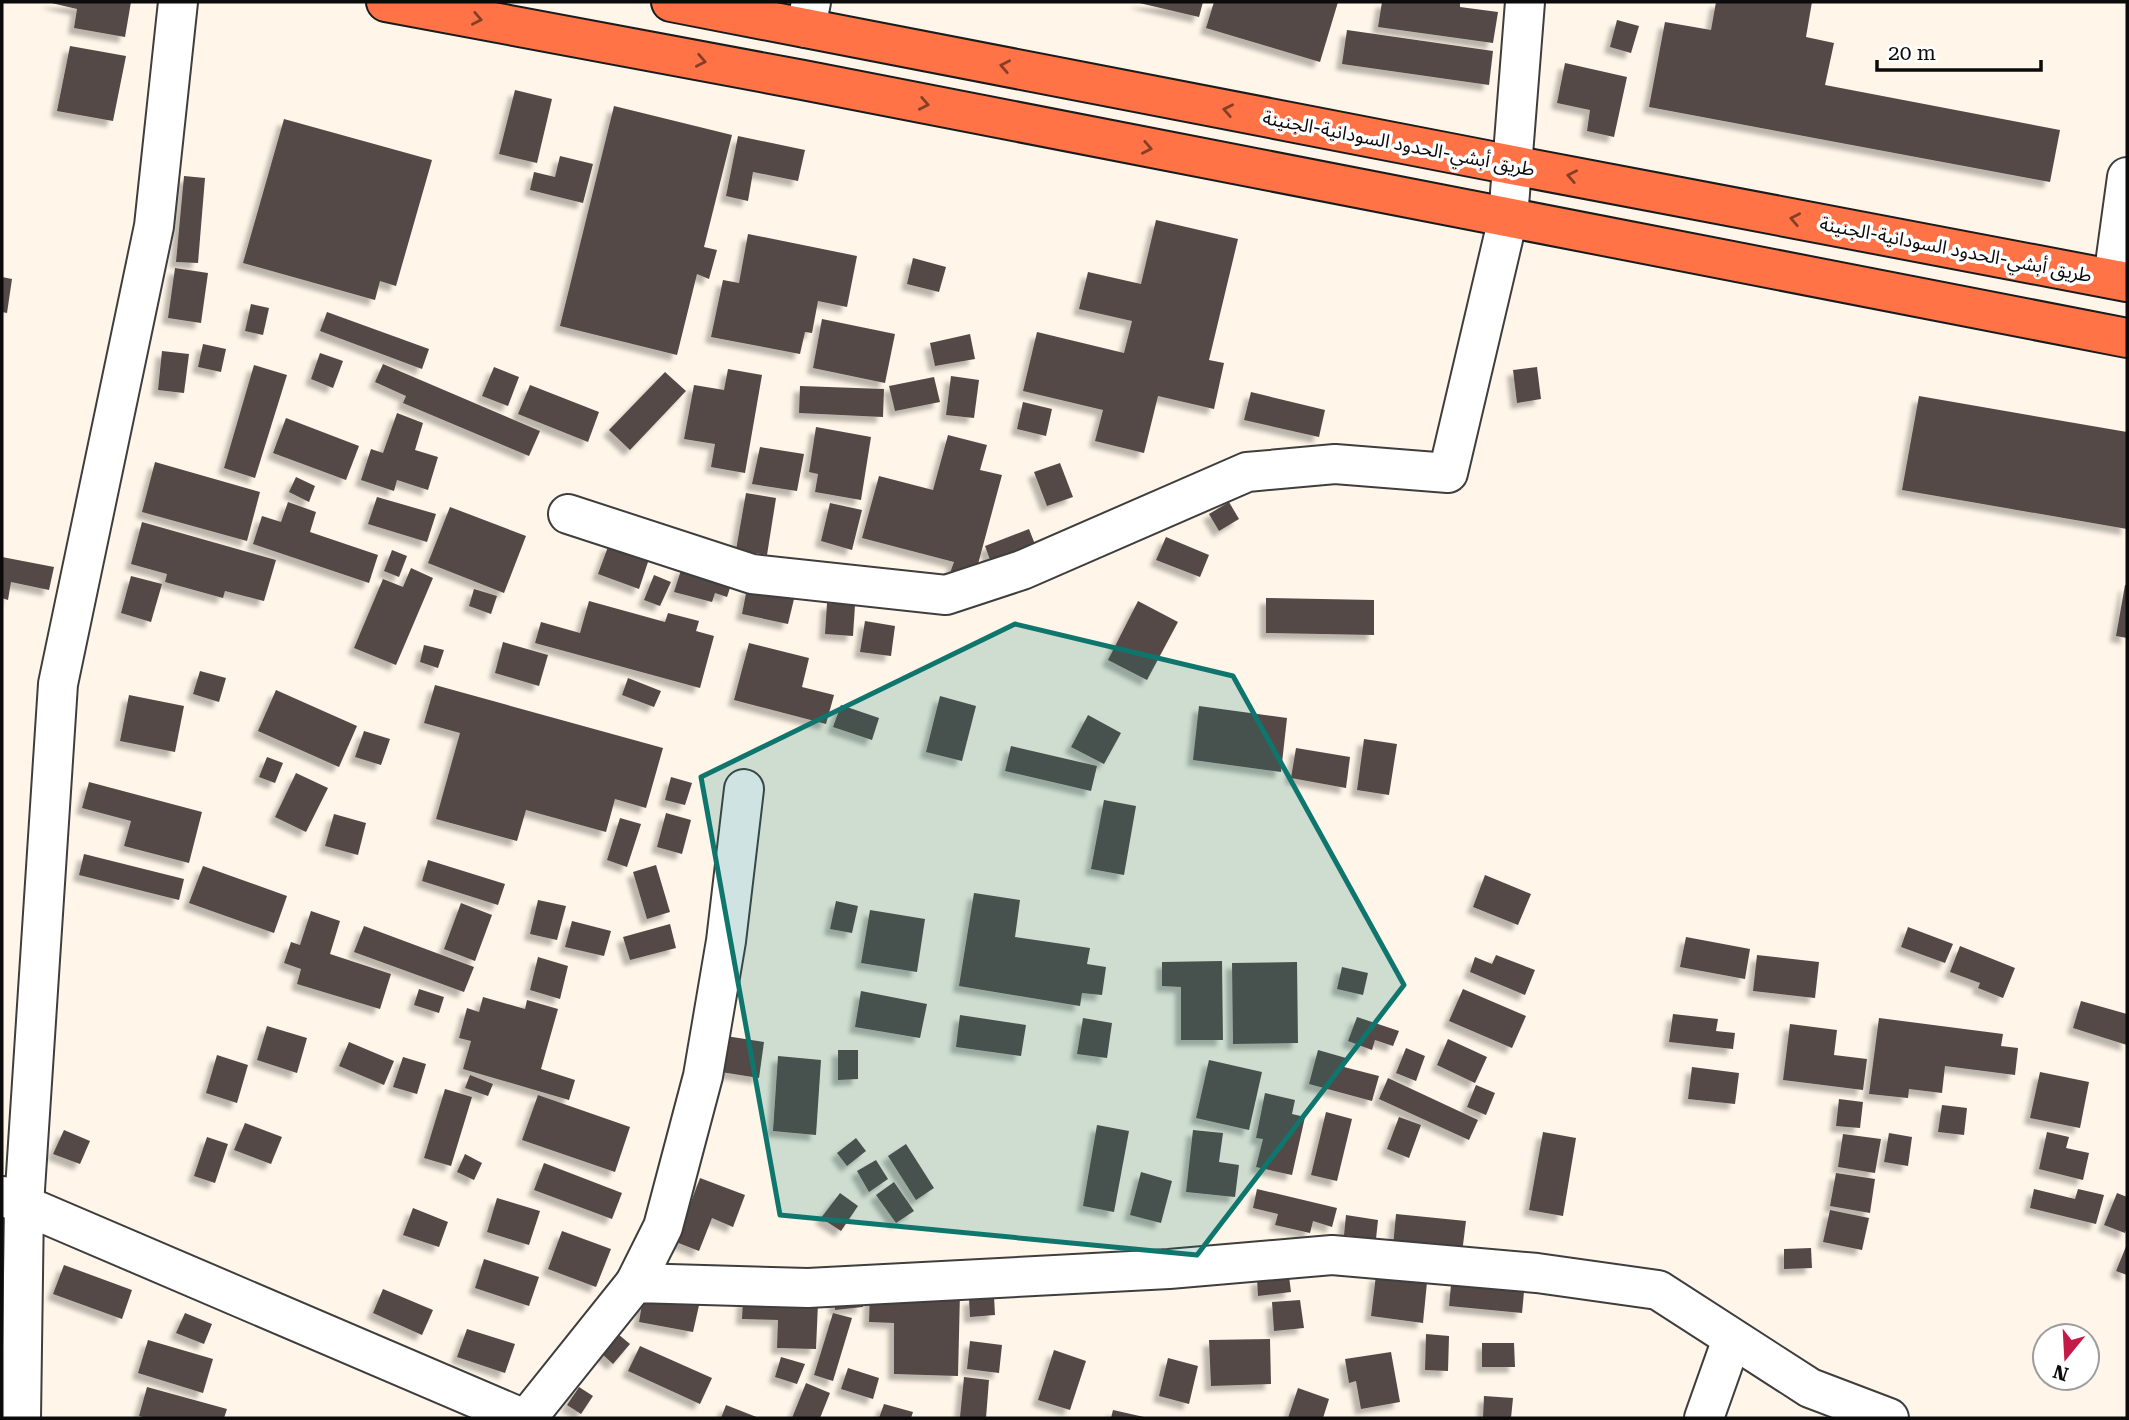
<svg xmlns="http://www.w3.org/2000/svg" width="2129" height="1420" font-family="'Roboto Serif','Noto Sans Arabic',serif">
<style>
.building{fill:#554947;filter:url(#shadow)}
.lines{fill:none;stroke-linecap:round;stroke-linejoin:round}
.street-casing{stroke:#3e3e3e;stroke-width:42}
.highway-casing{stroke:#1c1c1c;stroke-width:42}
.street{stroke:#fff;stroke-width:38}
.highway{stroke:#ff7347;stroke-width:38}
.oneway{stroke:#853f29}
.marked{fill:#0f766e;fill-opacity:0.2;stroke:#0f766e;stroke-width:5;stroke-linejoin:round}
.labels{text-anchor:middle;stroke-width:7;stroke-linejoin:round;paint-order:stroke}
.street-label{font-size:19px;fill:#0b0b0b;stroke:#fff}
</style>
<defs>
<filter id="shadow"><feDropShadow dx="-6" dy="6" stdDeviation="2" flood-color="#0004"/></filter>
</defs>
<rect width="100%" height="100%" fill="#fff6e9"/>
<g class="building">
<path d="M47,2H131L125,37L74,28L77,9Z"/>
<path d="M1135,2H1203L1199,17Z"/>
<path d="M1214,2H1338L1320,62L1206,28Z"/>
<path d="M1382,2H1460V7L1498,12L1493,43L1378,27Z"/>
<path d="M1716,2H1812L1806,37L1834,43L1825,85L2060,130L2050,182L1649,107L1665,22L1711,30Z"/>
<path d="M1617,20L1639,26L1631,53L1610,47Z"/>
<path d="M1347,30L1493,51L1489,85L1342,64Z"/>
<path d="M70,46L126,56L113,121L57,111Z"/>
<path d="M1565,63L1627,77L1614,137L1587,131L1590,110L1557,103Z"/>
<path d="M515,90L552,99L537,163L499,154Z"/>
<path d="M614,106L732,135L704,247L717,250L709,279L697,274L677,355L560,326Z"/>
<path d="M284,119L432,160L396,286L380,281L375,300L243,263Z"/>
<path d="M738,136L805,150L798,181L753,172L748,201L726,196Z"/>
<path d="M560,156L593,164L583,203L530,190L534,172L555,177Z"/>
<path d="M184,176L205,178L198,263L176,262Z"/>
<path d="M1156,220L1238,239L1209,360L1224,363L1214,409L1158,396L1144,453L1095,441L1103,410L1023,391L1037,332L1124,353L1132,321L1079,309L1088,272L1141,284Z"/>
<path d="M748,234L857,256L847,307L818,301L812,333L805,332L800,354L711,337L723,280L739,283Z"/>
<path d="M913,258L946,267L939,292L907,284Z"/>
<path d="M175,268L208,273L201,323L168,318Z"/>
<path d="M2,277L12,279L7,313L2,312Z"/>
<path d="M251,304L269,308L263,335L245,331Z"/>
<path d="M327,312L429,349L422,369L320,331Z"/>
<path d="M822,319L895,334L885,383L813,368Z"/>
<path d="M970,334L975,359L935,366L930,343Z"/>
<path d="M203,344L226,349L221,372L198,367Z"/>
<path d="M162,351L189,354L184,393L158,390Z"/>
<path d="M320,353L343,361L333,388L311,379Z"/>
<path d="M383,364L540,431L529,456L403,403L406,396L375,382Z"/>
<path d="M254,365L287,375L255,478L224,468Z"/>
<path d="M494,367L519,377L508,406L482,396Z"/>
<path d="M1537,367L1541,399L1517,403L1513,370Z"/>
<path d="M728,369L762,375L745,473L711,467L715,444L684,439L694,385L724,390Z"/>
<path d="M665,372L686,391L630,450L609,430Z"/>
<path d="M951,376L979,380L974,418L946,415Z"/>
<path d="M934,377L940,402L895,411L889,386Z"/>
<path d="M530,385L599,412L588,442L518,414Z"/>
<path d="M800,386L884,389L883,417L799,413Z"/>
<path d="M1251,392L1325,410L1319,437L1244,420Z"/>
<path d="M1919,396L2127,432V529L1902,490Z"/>
<path d="M1023,402L1052,409L1046,436L1017,429Z"/>
<path d="M397,413L423,423L415,450L438,457L428,490L397,480L394,491L361,480L371,449L383,453Z"/>
<path d="M286,418L359,446L346,480L273,453Z"/>
<path d="M816,427L871,437L861,500L815,492L818,474L809,472Z"/>
<path d="M948,435L987,445L980,470L1002,475L974,579L950,573L954,562L862,538L879,476L933,490Z"/>
<path d="M760,447L804,454L797,491L752,484Z"/>
<path d="M155,462L260,492L247,541L142,512Z"/>
<path d="M1060,463L1073,497L1047,506L1034,472Z"/>
<path d="M296,477L315,486L309,502L289,492Z"/>
<path d="M746,493L776,498L767,555L736,550Z"/>
<path d="M377,497L436,514L427,542L368,524Z"/>
<path d="M288,502L316,512L310,532L378,555L369,583L253,544L262,516L281,522Z"/>
<path d="M1229,502L1239,519L1219,531L1209,514Z"/>
<path d="M830,503L862,510L852,550L821,541Z"/>
<path d="M450,507L526,536L504,593L428,563Z"/>
<path d="M142,522L276,560L264,601L225,591L223,598L165,582L167,574L131,564Z"/>
<path d="M1029,529L1038,552L993,568L985,546Z"/>
<path d="M1166,537L1209,555L1200,577L1156,560Z"/>
<path d="M609,544L649,559L639,589L598,574Z"/>
<path d="M392,550L407,556L399,577L384,571Z"/>
<path d="M2,557L54,567L49,590L11,582L8,600L2,598Z"/>
<path d="M682,567L732,582L727,597L715,593L712,602L674,592Z"/>
<path d="M411,568L433,578L396,665L354,648L383,579L403,587Z"/>
<path d="M654,575L671,582L660,606L644,600Z"/>
<path d="M131,576L162,584L151,622L121,613Z"/>
<path d="M2125,585H2127V638L2116,636Z"/>
<path d="M747,588L794,599L788,624L742,614Z"/>
<path d="M474,589L497,596L491,614L469,606Z"/>
<path d="M1266,598L1374,600V635L1266,633Z"/>
<path d="M589,601L665,622L668,613L699,621L696,631L714,636L700,688L535,643L541,622L580,633Z"/>
<path d="M1138,601L1178,622L1147,680L1108,660Z"/>
<path d="M827,603L855,605L853,636L825,634Z"/>
<path d="M865,621L895,626L891,656L860,652Z"/>
<path d="M503,642L548,655L539,686L495,673Z"/>
<path d="M749,643L809,658L802,687L834,695L826,724L734,700Z"/>
<path d="M424,645L444,650L438,668L420,662Z"/>
<path d="M200,671L226,678L219,702L193,694Z"/>
<path d="M628,678L661,691L654,707L622,695Z"/>
<path d="M435,685L663,748L646,808L615,799L606,832L526,810L517,841L436,819L460,733L424,723Z"/>
<path d="M276,690L357,726L339,767L258,731Z"/>
<path d="M129,695L184,706L175,752L120,741Z"/>
<path d="M940,696L976,706L962,761L926,752Z"/>
<path d="M841,705L879,718L872,740L833,727Z"/>
<path d="M1199,706L1287,718L1281,772L1193,760Z"/>
<path d="M1088,715L1121,733L1104,764L1071,747Z"/>
<path d="M364,731L390,739L381,765L355,757Z"/>
<path d="M1364,739L1397,744L1389,795L1357,790Z"/>
<path d="M1011,746L1097,766L1091,791L1005,771Z"/>
<path d="M1296,748L1350,757L1346,788L1291,778Z"/>
<path d="M267,757L283,763L275,783L259,777Z"/>
<path d="M296,773L328,788L306,832L275,817Z"/>
<path d="M671,777L692,783L685,805L665,800Z"/>
<path d="M89,782L202,812L189,863L124,846L131,821L82,808Z"/>
<path d="M1104,800L1136,806L1124,875L1091,869Z"/>
<path d="M666,813L691,820L682,854L657,847Z"/>
<path d="M334,814L366,823L358,855L325,846Z"/>
<path d="M620,818L641,824L627,867L607,860Z"/>
<path d="M84,854L184,879L179,900L79,875Z"/>
<path d="M428,860L505,884L498,905L422,881Z"/>
<path d="M656,865L670,912L647,919L633,872Z"/>
<path d="M203,866L287,896L274,933L189,903Z"/>
<path d="M1485,875L1531,894L1518,925L1473,907Z"/>
<path d="M974,893L1020,900L1015,937L1090,948L1087,964L1106,967L1102,995L1082,993L1080,1006L959,986Z"/>
<path d="M538,900L566,906L557,940L530,934Z"/>
<path d="M836,901L858,906L852,933L830,929Z"/>
<path d="M461,903L492,915L475,961L444,949Z"/>
<path d="M870,910L925,919L917,972L861,963Z"/>
<path d="M311,911L340,921L330,954L391,974L380,1009L297,984L301,969L284,963L291,942L300,945Z"/>
<path d="M572,921L611,931L604,956L565,947Z"/>
<path d="M670,924L676,948L630,960L623,937Z"/>
<path d="M364,926L474,967L464,992L354,952Z"/>
<path d="M1908,927L1953,944L1945,963L1901,947Z"/>
<path d="M1686,937L1750,949L1745,979L1680,967Z"/>
<path d="M1960,946L2015,968L2003,998L1978,988L1980,983L1950,972Z"/>
<path d="M1496,955L1535,970L1525,995L1470,972L1475,957L1492,964Z"/>
<path d="M1757,955L1819,962L1815,998L1753,991Z"/>
<path d="M538,957L568,966L560,999L530,990Z"/>
<path d="M1222,961L1223,1040H1181V987L1162,986V962Z"/>
<path d="M1297,962L1298,1043L1233,1044L1232,963Z"/>
<path d="M1342,967L1368,973L1363,995L1337,989Z"/>
<path d="M419,989L444,997L439,1013L414,1005Z"/>
<path d="M1463,989L1526,1016L1512,1048L1449,1021Z"/>
<path d="M861,991L927,1004L920,1038L855,1027Z"/>
<path d="M483,997L525,1009L527,1000L558,1009L541,1069L575,1080L569,1100L463,1069L471,1041L459,1038L467,1008L479,1012Z"/>
<path d="M2081,1001L2127,1014V1045L2073,1028Z"/>
<path d="M1673,1014L1718,1019L1716,1031L1735,1033L1733,1049L1669,1042Z"/>
<path d="M960,1015L1026,1025L1021,1056L956,1047Z"/>
<path d="M1357,1017L1399,1031L1393,1046L1375,1040L1372,1050L1348,1041Z"/>
<path d="M1083,1018L1112,1023L1107,1058L1077,1054Z"/>
<path d="M1879,1018L2003,1034L2001,1046L2018,1048L2015,1075L1945,1066L1942,1093L1909,1089L1908,1098L1869,1094Z"/>
<path d="M1790,1024L1837,1030L1834,1055L1867,1059L1863,1090L1783,1080Z"/>
<path d="M267,1026L307,1038L297,1073L257,1060Z"/>
<path d="M726,1036L764,1042L759,1078L721,1072Z"/>
<path d="M1448,1039L1487,1057L1475,1083L1437,1065Z"/>
<path d="M349,1042L394,1061L384,1085L339,1066Z"/>
<path d="M1406,1048L1425,1056L1416,1081L1396,1073Z"/>
<path d="M838,1050H858V1079L838,1080Z"/>
<path d="M1318,1050L1346,1058L1344,1067L1379,1076L1372,1101L1309,1084Z"/>
<path d="M217,1055L248,1065L237,1103L206,1093Z"/>
<path d="M778,1056L821,1060L816,1135L773,1131Z"/>
<path d="M403,1057L426,1064L417,1094L393,1087Z"/>
<path d="M1209,1060L1262,1072L1249,1130L1196,1118Z"/>
<path d="M1692,1067L1739,1073L1735,1104L1688,1099Z"/>
<path d="M2040,1072L2089,1082L2080,1128L2030,1118Z"/>
<path d="M470,1075L493,1084L488,1096L465,1088Z"/>
<path d="M1388,1078L1478,1120L1469,1140L1379,1099Z"/>
<path d="M1476,1085L1495,1093L1486,1115L1467,1107Z"/>
<path d="M445,1089L472,1097L451,1166L424,1158Z"/>
<path d="M1265,1093L1295,1100L1292,1114L1305,1117L1292,1175L1256,1167L1263,1139L1256,1138Z"/>
<path d="M538,1095L630,1127L615,1172L522,1140Z"/>
<path d="M1839,1099L1863,1102L1860,1128L1836,1126Z"/>
<path d="M1942,1105L1967,1108L1964,1135L1938,1132Z"/>
<path d="M1326,1112L1352,1119L1337,1181L1311,1175Z"/>
<path d="M1399,1117L1421,1125L1409,1158L1387,1149Z"/>
<path d="M245,1123L282,1137L271,1164L234,1150Z"/>
<path d="M1097,1125L1129,1131L1114,1212L1083,1206Z"/>
<path d="M64,1130L90,1141L80,1164L53,1154Z"/>
<path d="M1193,1130L1223,1133L1219,1162L1239,1165L1235,1197L1186,1192Z"/>
<path d="M1543,1132L1576,1138L1563,1216L1529,1210Z"/>
<path d="M2047,1132L2069,1137L2066,1148L2089,1153L2083,1180L2039,1169Z"/>
<path d="M1889,1133L1912,1137L1908,1166L1884,1162Z"/>
<path d="M1843,1134L1881,1139L1875,1173L1838,1167Z"/>
<path d="M207,1137L228,1144L215,1183L194,1176Z"/>
<path d="M856,1138L866,1151L847,1166L837,1153Z"/>
<path d="M906,1144L934,1188L916,1200L888,1156Z"/>
<path d="M465,1154L482,1163L474,1180L457,1172Z"/>
<path d="M876,1160L888,1179L869,1192L857,1171Z"/>
<path d="M544,1163L622,1193L612,1219L534,1190Z"/>
<path d="M1141,1172L1172,1181L1161,1223L1130,1215Z"/>
<path d="M1836,1173L1875,1179L1870,1213L1830,1206Z"/>
<path d="M700,1178L745,1195L733,1227L712,1218L699,1251L676,1242Z"/>
<path d="M894,1182L914,1211L896,1223L876,1195Z"/>
<path d="M1257,1189L1337,1208L1332,1227L1313,1221L1310,1233L1275,1225L1278,1214L1253,1208Z"/>
<path d="M2034,1189L2075,1199L2078,1189L2104,1195L2096,1224L2030,1208Z"/>
<path d="M840,1193L858,1206L841,1231L821,1218Z"/>
<path d="M2117,1193L2127,1197V1227L2125,1233L2104,1225Z"/>
<path d="M497,1198L540,1211L529,1245L487,1232Z"/>
<path d="M413,1208L448,1222L439,1247L403,1235Z"/>
<path d="M1830,1210L1869,1218L1862,1250L1823,1242Z"/>
<path d="M1396,1214L1466,1221L1462,1253L1393,1246Z"/>
<path d="M1346,1215L1378,1220L1376,1239L1344,1235Z"/>
<path d="M562,1231L611,1249L596,1287L548,1269Z"/>
<path d="M2127,1244V1275L2116,1271Z"/>
<path d="M1811,1248L1812,1268L1784,1269V1249Z"/>
<path d="M484,1259L539,1277L529,1306L475,1288Z"/>
<path d="M64,1265L132,1290L122,1319L53,1294Z"/>
<path d="M1376,1275L1427,1282L1423,1323L1371,1316Z"/>
<path d="M1289,1276L1291,1292L1258,1296L1257,1279Z"/>
<path d="M1451,1285L1524,1292L1522,1313L1449,1306Z"/>
<path d="M383,1289L433,1310L422,1335L373,1313Z"/>
<path d="M870,1291L960,1293L958,1376L894,1374V1323L869,1322Z"/>
<path d="M644,1292L700,1301L693,1332L639,1322Z"/>
<path d="M861,1295L863,1307L835,1310L834,1299Z"/>
<path d="M994,1296L995,1315L970,1317L969,1299Z"/>
<path d="M743,1299L818,1303L816,1349L777,1348L778,1320L742,1319Z"/>
<path d="M1300,1300L1304,1328L1274,1331L1272,1302Z"/>
<path d="M185,1313L212,1324L204,1344L176,1333Z"/>
<path d="M833,1313L852,1318L833,1381L814,1375Z"/>
<path d="M467,1329L515,1344L505,1373L457,1357Z"/>
<path d="M618,1334L630,1344L613,1364L601,1353Z"/>
<path d="M1426,1334L1449,1336L1448,1371L1425,1370Z"/>
<path d="M1270,1339L1271,1384L1211,1386L1209,1340Z"/>
<path d="M148,1340L213,1359L203,1393L138,1373Z"/>
<path d="M970,1341L1002,1345L999,1373L967,1369Z"/>
<path d="M1482,1343H1514L1515,1367H1482Z"/>
<path d="M640,1346L712,1378L700,1404L628,1371Z"/>
<path d="M1054,1350L1086,1361L1070,1410L1038,1400Z"/>
<path d="M1391,1352L1400,1402L1361,1409L1356,1381L1349,1383L1345,1359Z"/>
<path d="M781,1357L805,1364L797,1384L775,1377Z"/>
<path d="M1168,1358L1198,1366L1189,1404L1159,1396Z"/>
<path d="M848,1368L879,1378L873,1399L841,1389Z"/>
<path d="M964,1377L989,1380L986,1418L960,1417Z"/>
<path d="M806,1383L830,1393L820,1418H792Z"/>
<path d="M147,1387L227,1409L224,1418H147L139,1416Z"/>
<path d="M579,1387L593,1396L581,1414L567,1405Z"/>
<path d="M1298,1388L1329,1399L1323,1418H1288Z"/>
<path d="M1484,1396L1513,1398L1511,1418L1483,1417Z"/>
<path d="M884,1404L913,1412L911,1418H879Z"/>
<path d="M726,1405L759,1418H721Z"/>
<path d="M1113,1410L1144,1417V1418H1111Z"/>
</g>
<g class="lines">
<defs>
<g id="street">
<path d="M806,28L811,2"/>
<path d="M2113,279L2127,177"/>
<path d="M568,514L752,574L946,595L1022,570L1247,472L1335,464L1448,473L1508,218L1525,2"/>
<path d="M3,1196L522,1418"/>
<path d="M635,1283L663,1227L703,1076L726,941L744,789"/>
<path d="M21,1418L24,1205L58,684L154,226L178,2"/>
<path d="M527,1418L635,1283L808,1288L1169,1269L1332,1255L1537,1273L1658,1290L1810,1388L1889,1418"/>
<path d="M1704,1418L1732,1339"/>
</g>
<g id="highway">
<path d="M386,2L803,80L2127,338"/>
<path d="M671,2L1512,165L2127,282"/>
</g>
</defs>
<use href="#street" class="street-casing"/>
<use href="#highway" class="highway-casing"/>
<use href="#street" class="street"/>
<use href="#highway" class="highway"/>
</g>
<defs><path id="oneway-chevron" d="M-2-3.5L2.5 0L-2 3.5" fill="none" stroke-width="1.6" stroke-linecap="round" stroke-linejoin="round" transform="scale(1.75)"/></defs>
<g class="oneway">
<use href="#oneway-chevron" transform="translate(477 19) rotate(11)"/>
<use href="#oneway-chevron" transform="translate(701 61) rotate(11)"/>
<use href="#oneway-chevron" transform="translate(1005 66) rotate(-169)"/>
<use href="#oneway-chevron" transform="translate(924 104) rotate(11)"/>
<use href="#oneway-chevron" transform="translate(1228 110) rotate(-169)"/>
<use href="#oneway-chevron" transform="translate(1147 148) rotate(11)"/>
<use href="#oneway-chevron" transform="translate(1572 176) rotate(-169)"/>
<use href="#oneway-chevron" transform="translate(1795 219) rotate(-169)"/>
</g>
<path class="marked" d="M1015,624L1233,676L1404,985L1197,1255L780,1215L701,777Z"/>
<g class="labels">
<g class="street-label">
<text transform="translate(1399 143) rotate(11)" y="7">طريق أبشي-الحدود السودانية-الجنينة</text>
<text transform="translate(1956 249) rotate(11)" y="7">طريق أبشي-الحدود السودانية-الجنينة</text>
</g>
</g>
<rect width="2129" height="1420" fill="none" stroke="#0b0b0b" stroke-width="7"/>
<g transform="translate(2066 1357) rotate(198)"><circle r="33" fill="#ffffff" stroke="#9d9d9d" stroke-width="2"/>
<path d="M0-5L12 26L0 18L-12 26Z" fill="#c51a47"/>
<text y="-10" font-size="19" font-weight="bold" text-anchor="middle" fill="#0b0b0b">N</text>
</g>
<path d="M1877 60v10h164v-10" fill="none" stroke="#0b0b0b" stroke-width="3.5"/>
<text x="1888" y="60" font-size="21" fill="#0b0b0b" stroke="#ffffff" stroke-width="5" paint-order="stroke">20 m</text>
</svg>
